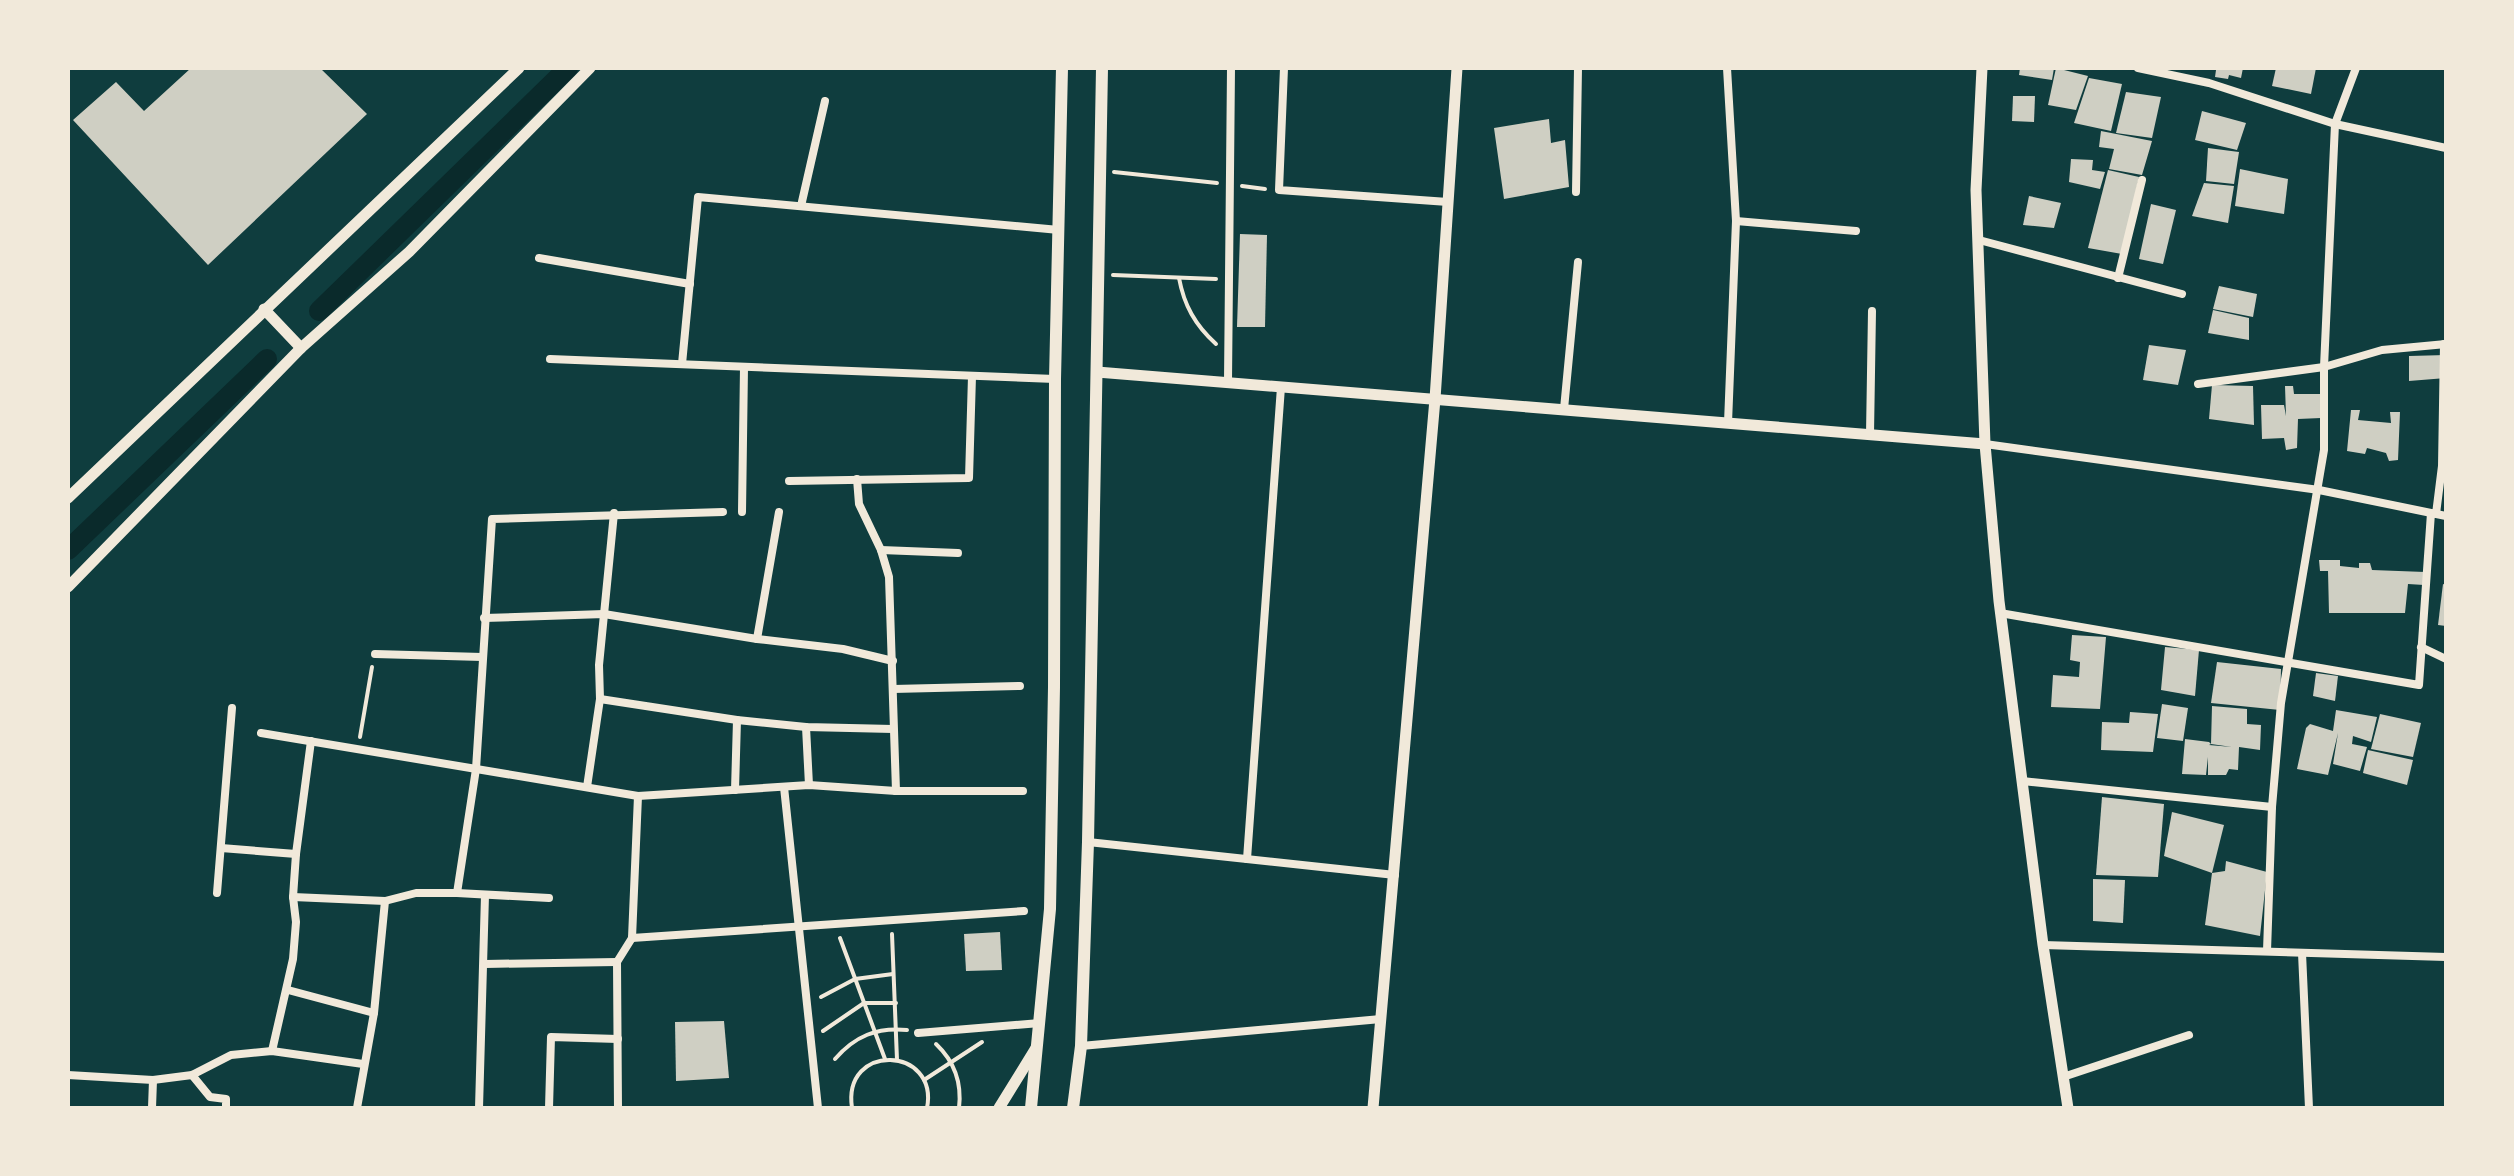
<svg xmlns="http://www.w3.org/2000/svg" width="2514" height="1176" font-family="'DejaVu Sans',sans-serif">
<style>
.lines{fill:none;stroke-linecap:round;stroke-linejoin:round}
.canal{stroke:#0a2a2b;stroke-width:20}
.building{fill:#cfcfc3}
.path{stroke:#f1e9da;stroke-width:4}
.minor{stroke:#f1e9da;stroke-width:8}
.tertiary{stroke:#f1e9da;stroke-width:11}
.secondary{stroke:#f1e9da;stroke-width:12}
</style>
<rect width="100%" height="100%" fill="#0f3d3e"/>
<g class="lines">
<g class="canal">
<path d="M319,311L568,68"/>
<path d="M68,550L267,359"/>
</g>
</g>
<g class="building">
<path d="M191,68H320L367,114L208,265L73,120L116,82L144,111Z"/>
<path d="M2020,68H2054L2052,80L2019,75Z"/>
<path d="M2056,68L2088,76L2076,110L2048,105Z"/>
<path d="M2213,68H2243L2241,78L2229,75L2228,79L2215,77L2216,70Z"/>
<path d="M2276,68H2316L2311,94L2272,86Z"/>
<path d="M2089,78L2122,84L2111,131L2074,123Z"/>
<path d="M2126,92L2161,97L2152,138L2116,133Z"/>
<path d="M2013,96H2035L2034,122L2012,121Z"/>
<path d="M2202,111L2246,123L2237,150L2195,140Z"/>
<path d="M1549,119L1551,143L1565,140L1569,187L1504,199L1494,128Z"/>
<path d="M2101,131L2152,141L2142,175L2109,169L2114,149L2099,147Z"/>
<path d="M2208,148L2239,152L2234,184L2206,181Z"/>
<path d="M2071,159L2093,160L2092,170L2105,172L2100,189L2069,182Z"/>
<path d="M2240,169L2288,179L2284,214L2235,206Z"/>
<path d="M2108,170L2139,177L2122,254L2088,248Z"/>
<path d="M2204,183L2234,186L2228,223L2192,216Z"/>
<path d="M2029,196L2061,203L2054,228L2023,225Z"/>
<path d="M2151,204L2176,210L2163,264L2139,259Z"/>
<path d="M1240,234L1267,235L1265,327H1237Z"/>
<path d="M2219,286L2257,294L2253,317L2213,309Z"/>
<path d="M2213,310L2249,318V340L2208,333Z"/>
<path d="M2149,345L2186,350L2178,385L2143,380Z"/>
<path d="M2446,355V378L2409,381V356Z"/>
<path d="M2212,385L2253,386L2254,425L2209,419Z"/>
<path d="M2285,386H2293L2294,394H2320L2321,418L2298,419L2297,448L2286,450L2284,438L2262,439L2261,405H2284L2286,416Z"/>
<path d="M2351,410H2360L2358,420L2391,423L2390,412H2400L2398,460L2389,461L2386,453L2367,448L2365,454L2347,451Z"/>
<path d="M2319,560H2340V566L2359,568V563H2370L2372,570L2425,572L2424,585L2408,584L2405,613H2329L2328,571H2320Z"/>
<path d="M2443,584L2446,585V626L2438,625Z"/>
<path d="M2072,635L2106,637L2100,709L2051,707L2053,675L2079,677L2080,662L2070,660Z"/>
<path d="M2165,647L2199,650L2195,696L2161,690Z"/>
<path d="M2217,662L2281,669L2280,710L2211,703Z"/>
<path d="M2316,673L2338,676L2335,701L2313,696Z"/>
<path d="M2162,704L2188,708L2183,741L2157,738Z"/>
<path d="M2212,706L2247,709V724L2261,725L2260,750L2239,747L2238,770L2229,769L2226,775H2208V757L2206,775L2182,774L2185,739L2209,742L2211,744L2209,745L2232,747L2211,744Z"/>
<path d="M2336,710L2377,717L2371,742L2353,736L2352,744L2367,747L2360,771L2333,764L2338,733L2328,775L2297,769L2306,728L2310,724L2333,731Z"/>
<path d="M2130,712L2158,714L2153,752L2101,750L2102,722L2129,723Z"/>
<path d="M2380,714L2421,723L2413,757L2371,749Z"/>
<path d="M2368,750L2413,760L2407,785L2363,773Z"/>
<path d="M2102,797L2164,804L2158,877L2096,875Z"/>
<path d="M2172,812L2224,825L2212,873L2164,856Z"/>
<path d="M2226,861L2267,872L2260,936L2205,925L2212,873L2225,871Z"/>
<path d="M2093,879L2125,880L2123,923L2093,921Z"/>
<path d="M1000,932L1002,970L966,971L964,934Z"/>
<path d="M724,1021L729,1078L676,1081L675,1022Z"/>
</g>
<g class="lines">
<g class="path">
<path d="M1114,172L1217,183"/>
<path d="M1242,186L1265,189"/>
<path d="M1113,275L1216,279"/>
<path d="M1179,278C1184,305 1195,325 1216,344"/>
<path d="M360,737L372,667"/>
<path d="M892,934L897,1060"/>
<path d="M840,938L885,1059"/>
<path d="M821,997L855,979L893,974"/>
<path d="M823,1031L864,1003H896"/>
<path d="M936,1044C954,1061 962,1083 959,1108"/>
<path d="M835,1059C855,1036 877,1027 907,1030"/>
<path d="M924,1080L982,1042"/>
<path d="M852,1108C842,1042 939,1046 927,1108"/>
</g>
<g class="minor">
<path d="M1284,68L1279,190L1448,202"/>
<path d="M1727,68L1736,221L1728,423"/>
<path d="M2138,68L2209,83L2335,124L2446,148"/>
<path d="M1576,192L1578,68"/>
<path d="M801,206L825,101"/>
<path d="M1736,221L1856,231"/>
<path d="M1979,240L2182,294"/>
<path d="M539,258L690,284"/>
<path d="M2118,278L2142,180"/>
<path d="M550,359L1055,379"/>
<path d="M682,364L698,197L1059,230"/>
<path d="M1228,382L1231,68"/>
<path d="M2198,384L2324,367L2382,350L2446,344"/>
<path d="M1564,409L1578,262"/>
<path d="M1870,434L1872,311"/>
<path d="M1985,444L2319,490L2446,516"/>
<path d="M857,479L859,504L881,550L889,577L896,791"/>
<path d="M789,481L969,478L972,376"/>
<path d="M742,512L744,367"/>
<path d="M2436,514L2442,466L2444,344"/>
<path d="M881,550L958,553"/>
<path d="M2000,613L2419,685L2431,513"/>
<path d="M484,618L604,614L757,639L843,649L893,661"/>
<path d="M757,639L779,512"/>
<path d="M2421,647L2446,659"/>
<path d="M375,654L482,657"/>
<path d="M893,689L1020,686"/>
<path d="M600,699L737,720L806,727L893,729"/>
<path d="M806,727L809,785"/>
<path d="M261,733L638,796L809,785L896,791H1023"/>
<path d="M2022,781L2272,807"/>
<path d="M587,787L600,699L599,665L614,513"/>
<path d="M784,787L818,1108"/>
<path d="M735,790L737,720"/>
<path d="M1088,842L1395,875"/>
<path d="M221,848L296,854"/>
<path d="M1247,859L1281,387"/>
<path d="M217,893L232,708"/>
<path d="M457,893L476,769L492,519L723,512"/>
<path d="M293,897L385,901L416,893H457L549,898"/>
<path d="M632,938L1024,911"/>
<path d="M2043,945L2446,957"/>
<path d="M2267,951L2272,807L2281,703L2324,450V367L2335,124L2356,68"/>
<path d="M2302,953L2309,1108"/>
<path d="M485,964L617,962"/>
<path d="M288,990L374,1013"/>
<path d="M918,1033L1040,1023"/>
<path d="M1081,1046L1381,1019"/>
<path d="M272,1051L293,959L296,922L293,897L296,854L311,741"/>
<path d="M68,1075L153,1080L192,1075L231,1055L272,1051L363,1064"/>
<path d="M192,1075L210,1097L226,1099V1108"/>
<path d="M2063,1077L2189,1035"/>
<path d="M152,1108L153,1080"/>
<path d="M357,1108L374,1013L385,901"/>
<path d="M479,1108L485,895"/>
<path d="M549,1108L551,1037L618,1039"/>
<path d="M618,1108L617,962L632,938L638,796"/>
</g>
<g class="tertiary">
<path d="M1982,68L1976,190L1985,444L1999,601L2043,945L2068,1108"/>
<path d="M264,309L301,348"/>
<path d="M1097,372L1985,444"/>
<path d="M68,498L519,68"/>
<path d="M68,587L301,348L409,252L590,68"/>
<path d="M999,1108L1036,1048"/>
<path d="M1373,1108L1435,399L1457,68"/>
</g>
<g class="secondary">
<path d="M1031,1108L1050,909L1054,687L1055,379L1062,68"/>
<path d="M1073,1108L1081,1046L1088,842L1102,68"/>
</g>
</g>
<rect width="2514" height="1176" fill="none" stroke="#f1e9da" stroke-width="140"/>
</svg>
